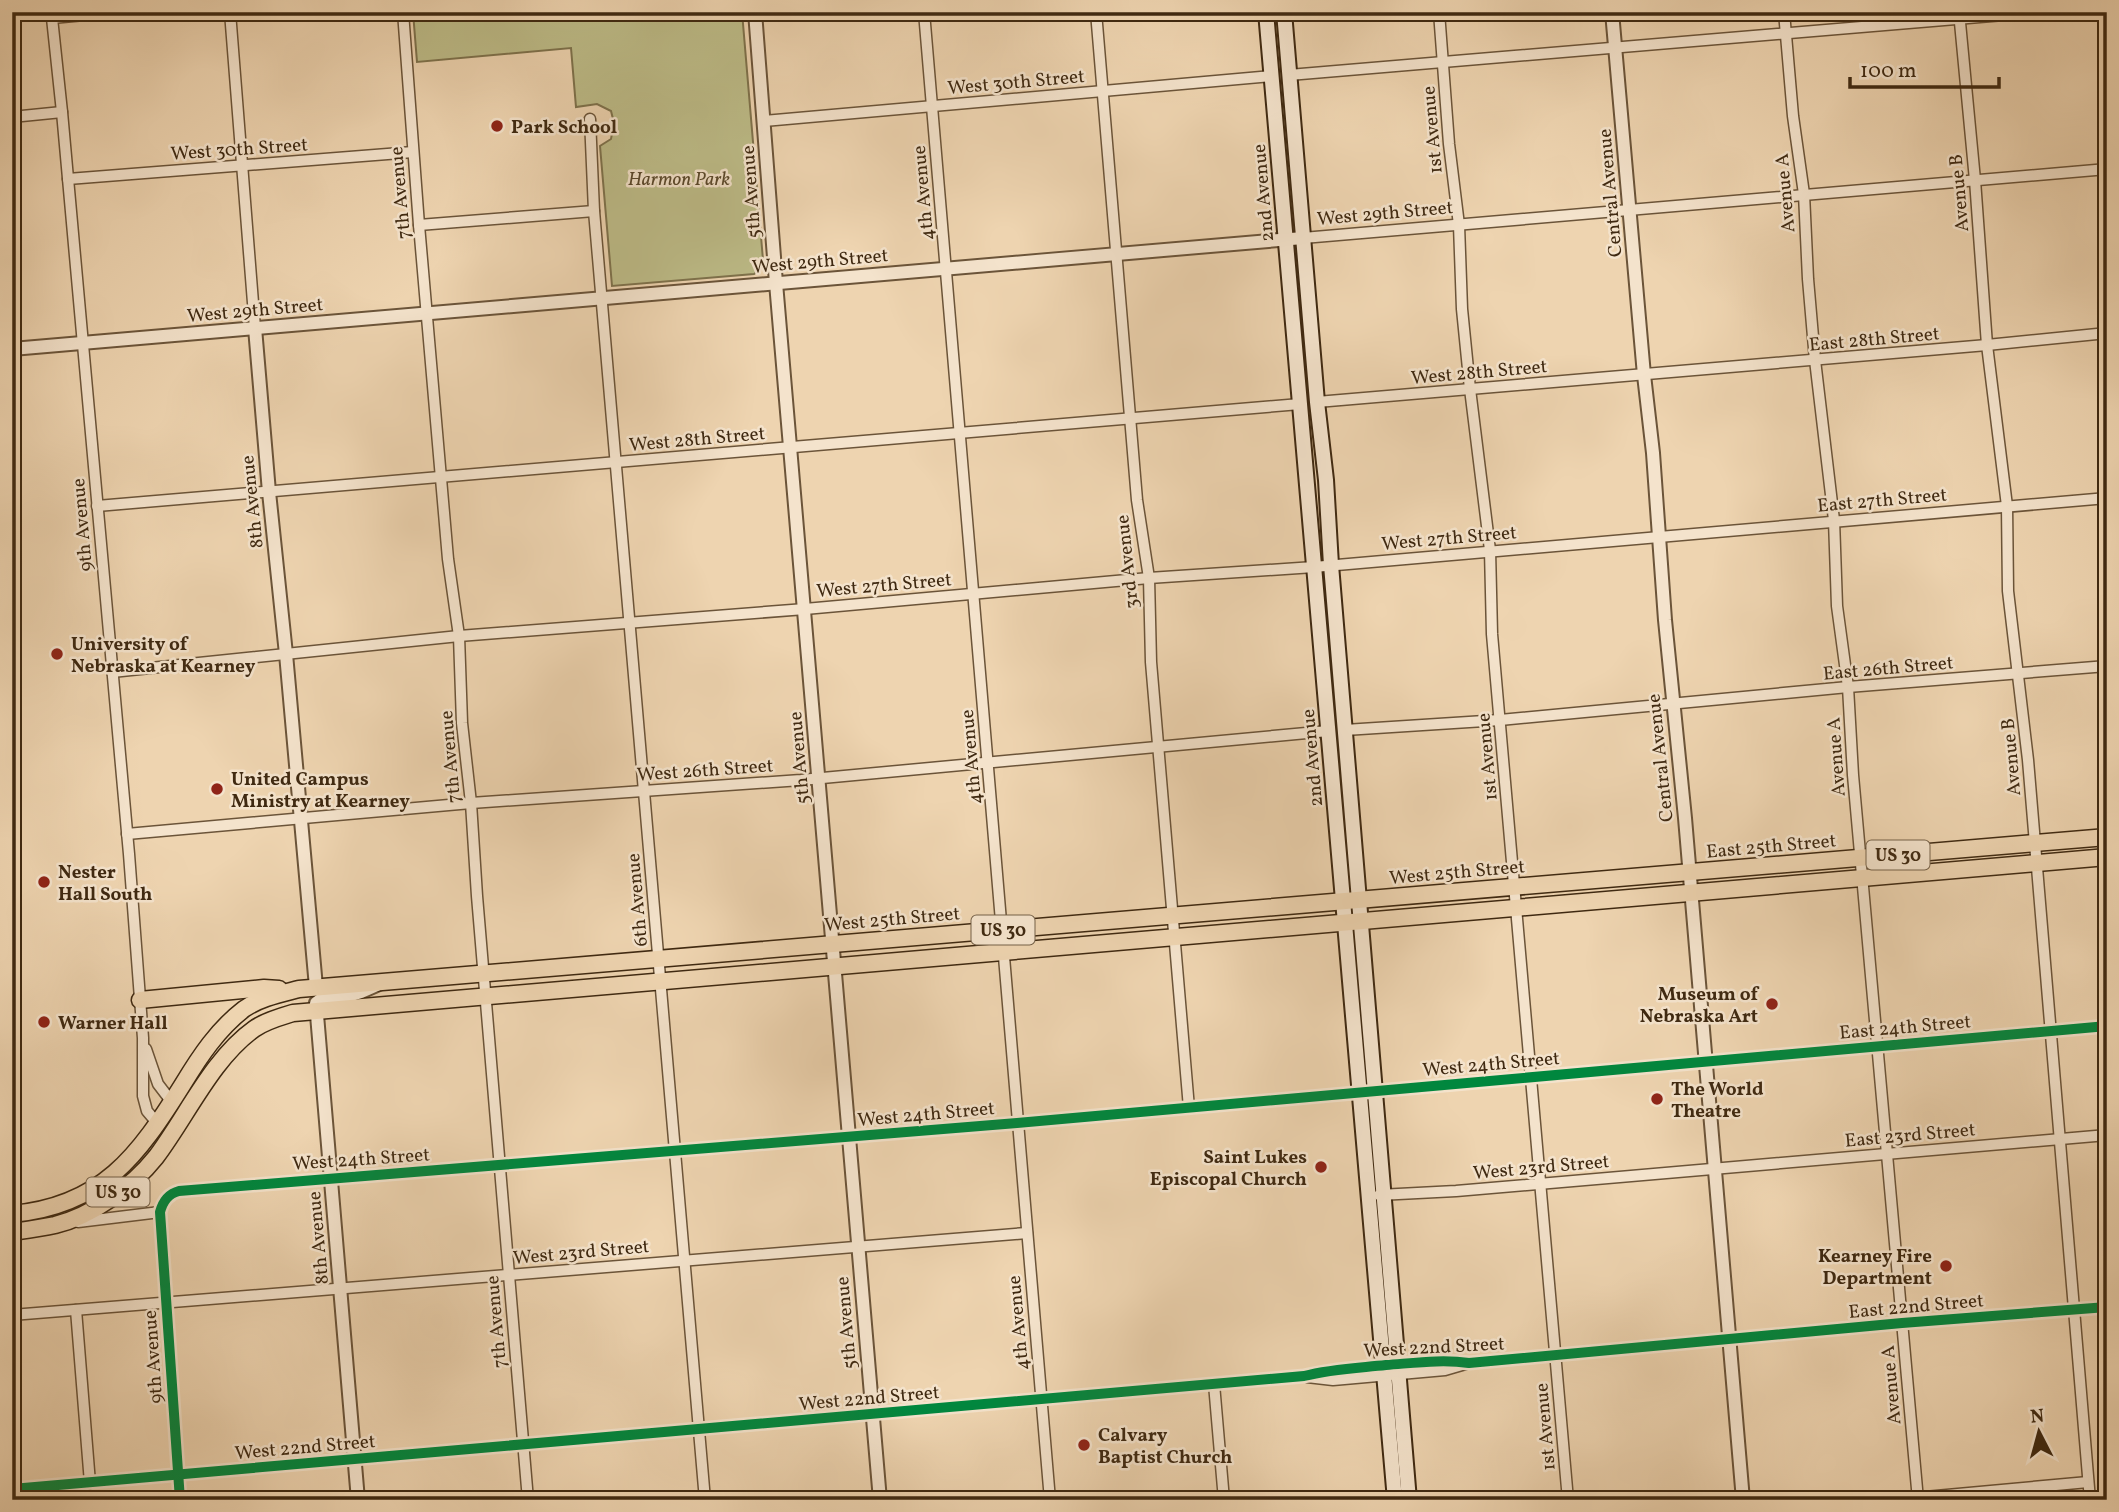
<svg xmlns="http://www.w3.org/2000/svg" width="2119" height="1512" font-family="Vollkorn,serif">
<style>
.green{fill:#bdbc88;stroke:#7e724c;stroke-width:2}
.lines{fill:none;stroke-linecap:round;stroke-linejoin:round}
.minor-casing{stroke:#6b5439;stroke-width:13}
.tertiary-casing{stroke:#6b5439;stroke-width:16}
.secondary-casing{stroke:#3f2911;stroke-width:18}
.primary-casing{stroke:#3f2911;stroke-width:19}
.minor{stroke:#f4e3cc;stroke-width:10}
.tertiary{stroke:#f4e3cc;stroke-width:12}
.secondary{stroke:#f4e3cc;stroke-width:14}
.primary{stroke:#eed4b0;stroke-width:16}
.cycleway-casing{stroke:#f4e3cc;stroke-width:15}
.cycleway{stroke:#00873e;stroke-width:10}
.poi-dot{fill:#8f2418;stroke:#f4e3cc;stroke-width:2.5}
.labels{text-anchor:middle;stroke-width:5;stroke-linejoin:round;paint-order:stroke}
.shield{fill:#f4e3cc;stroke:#756149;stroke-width:2}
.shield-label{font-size:18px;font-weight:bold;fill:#3f2911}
.street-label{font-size:19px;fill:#3f2911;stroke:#f4e3cc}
.poi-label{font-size:19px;font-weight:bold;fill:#3f2911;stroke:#f4e3cc;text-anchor:start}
.park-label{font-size:19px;font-style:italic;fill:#584629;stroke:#f4e3cc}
</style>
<rect width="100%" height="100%" fill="#eed4b0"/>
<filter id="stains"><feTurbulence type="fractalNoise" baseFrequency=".00286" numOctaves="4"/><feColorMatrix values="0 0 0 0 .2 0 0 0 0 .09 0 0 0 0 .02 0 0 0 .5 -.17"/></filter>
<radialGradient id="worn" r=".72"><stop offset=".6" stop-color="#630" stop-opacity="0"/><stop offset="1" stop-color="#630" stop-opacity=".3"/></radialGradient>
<path class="green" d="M413,12H742L763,260L761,269L754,274L612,286L600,146L611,139L614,123L611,111L597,104L576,107L571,48L417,62Z"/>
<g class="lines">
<defs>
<g id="minor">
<path d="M45,12L52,18L62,112L129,854L143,1038V1096L147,1111L158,1124"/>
<path d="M230,12L255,328"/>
<path d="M403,12L419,225L448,559L459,636L462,723L471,803L477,896L528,1500"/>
<path d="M924,12L1050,1500"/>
<path d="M1096,12L1137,500L1149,578L1151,662L1189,1108"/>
<path d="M1439,12L1449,144L1459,225L1462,309L1470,389L1490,550L1492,634L1568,1500"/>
<path d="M1784,12L1793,116L1804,194L1808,279L1815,360L1834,520L1837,606L1848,687L1853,775L1918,1500"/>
<path d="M1959,12L1975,180L1987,345L2007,506L2008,591L2028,760L2090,1500"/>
<path d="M52,18L117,12"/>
<path d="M1289,75L2039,12"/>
<path d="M12,117L62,112"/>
<path d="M590,119L594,211L705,1500"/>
<path d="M764,121L1272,76"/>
<path d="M68,179L413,152"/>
<path d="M419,225L594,211"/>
<path d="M1303,238L2107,169"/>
<path d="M1317,402L1987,345L2107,333"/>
<path d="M97,506L1300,404"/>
<path d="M112,672L459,636L805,609L1149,578L1314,567L2107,498"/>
<path d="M1345,730L1500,720L1848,687L2107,666"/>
<path d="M127,834L471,803L801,780L1328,731"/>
<path d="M146,1049L158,1084L171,1101"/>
<path d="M1379,1195L1456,1191L2107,1135"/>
<path d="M78,1222L160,1212"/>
<path d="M76,1310L90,1483"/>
<path d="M12,1315L1027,1233"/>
<path d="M1307,1377L1333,1380L1445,1370L1469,1363"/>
<path d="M1214,1384L1224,1500"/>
<path d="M12,1489L1304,1376C1331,1369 1358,1368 1386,1365C1414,1363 1442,1359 1469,1363L1902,1323L2107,1307"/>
<path d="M180,1500L160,1212C163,1201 168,1194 179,1191L1017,1123L2107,1026"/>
<path d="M1892,1500L2088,1482"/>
</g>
<g id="tertiary">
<path d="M755,12L776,283L880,1500"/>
<path d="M1612,12L1644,375L1653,453L1665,620L1685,818L1743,1500"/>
<path d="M255,328L269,492L286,654L316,987"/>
<path d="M12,349L1303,238"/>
<path d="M358,1500L316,1003L320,1000L348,996L361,992L377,985"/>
</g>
<g id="secondary">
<path d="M1266,12L1395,1500"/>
<path d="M1284,12L1317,402L1326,480L1331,565L1409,1500"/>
</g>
<g id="primary">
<path d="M140,1000L264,988L279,989"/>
<path d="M12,1214C102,1206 138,1156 183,1084C200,1056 218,1029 244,1009C260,998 280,994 299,989L2107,837"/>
<path d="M12,1232C26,1230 41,1228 55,1225C92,1216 132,1187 156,1157C187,1116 212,1059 254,1029C265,1021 280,1017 293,1013L2107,857"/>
</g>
</defs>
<use href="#minor" class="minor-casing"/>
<use href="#tertiary" class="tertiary-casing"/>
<use href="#secondary" class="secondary-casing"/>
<use href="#primary" class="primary-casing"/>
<use href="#minor" class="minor"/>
<use href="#tertiary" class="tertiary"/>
<use href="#secondary" class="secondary"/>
<use href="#primary" class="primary"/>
<defs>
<g id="cycleway">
<path d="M12,1489L1304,1376C1331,1369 1358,1368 1386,1365C1414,1363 1442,1359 1469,1363L1902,1323L2107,1307"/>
<path d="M180,1500L160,1212C163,1201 168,1194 179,1191L1017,1123L2107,1026"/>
</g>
</defs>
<use href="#cycleway" class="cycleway-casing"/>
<use href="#cycleway" class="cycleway"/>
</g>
<g class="poi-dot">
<circle cx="497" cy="126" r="7"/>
<circle cx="57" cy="654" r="7"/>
<circle cx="217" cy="789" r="7"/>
<circle cx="44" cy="882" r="7"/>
<circle cx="1772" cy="1004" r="7"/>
<circle cx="44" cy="1022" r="7"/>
<circle cx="1657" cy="1099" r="7"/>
<circle cx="1321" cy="1167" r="7"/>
<circle cx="1946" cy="1266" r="7"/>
<circle cx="1084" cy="1445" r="7"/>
</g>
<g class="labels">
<g class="shield">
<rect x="1866.5" y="840.5" width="63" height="29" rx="5"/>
<rect x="971.5" y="915.5" width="63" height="29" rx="5"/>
<rect x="86.5" y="1177.5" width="63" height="29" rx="5"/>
</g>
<g class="shield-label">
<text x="1898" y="861">US 30</text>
<text x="1003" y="936">US 30</text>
<text x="118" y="1198">US 30</text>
</g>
<g class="street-label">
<text transform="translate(1016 81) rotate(-5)" y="7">West 30th Street</text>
<text transform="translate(1431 130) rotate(-95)" y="7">1st Avenue</text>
<text transform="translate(239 148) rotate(-4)" y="7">West 30th Street</text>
<text transform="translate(750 192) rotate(-94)" y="7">5th Avenue</text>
<text transform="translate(399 193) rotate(-95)" y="7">7th Avenue</text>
<text transform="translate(922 193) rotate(-95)" y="7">4th Avenue</text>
<text transform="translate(1262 193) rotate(-95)" y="7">2nd Avenue</text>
<text transform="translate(1609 193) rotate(-95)" y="7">Central Avenue</text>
<text transform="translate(1784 193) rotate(-95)" y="7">Avenue A</text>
<text transform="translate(1958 193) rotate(-95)" y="7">Avenue B</text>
<text transform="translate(1385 212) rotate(-5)" y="7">West 29th Street</text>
<text transform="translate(820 260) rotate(-5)" y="7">West 29th Street</text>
<text transform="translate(255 309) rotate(-5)" y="7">West 29th Street</text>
<text transform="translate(1874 338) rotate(-5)" y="7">East 28th Street</text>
<text transform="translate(1479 371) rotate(-5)" y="7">West 28th Street</text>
<text transform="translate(697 438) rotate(-5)" y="7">West 28th Street</text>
<text transform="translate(1882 499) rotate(-5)" y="7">East 27th Street</text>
<text transform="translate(251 502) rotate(-96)" y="7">8th Avenue</text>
<text transform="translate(81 525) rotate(-95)" y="7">9th Avenue</text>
<text transform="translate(1449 537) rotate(-5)" y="7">West 27th Street</text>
<text transform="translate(1126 562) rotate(-96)" y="7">3rd Avenue</text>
<text transform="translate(884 584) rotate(-5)" y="7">West 27th Street</text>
<text transform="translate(1888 667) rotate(-5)" y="7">East 26th Street</text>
<text transform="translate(449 757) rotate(-95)" y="7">7th Avenue</text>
<text transform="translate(970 757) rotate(-95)" y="7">4th Avenue</text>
<text transform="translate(1486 757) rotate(-95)" y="7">1st Avenue</text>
<text transform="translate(1835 757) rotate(-94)" y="7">Avenue A</text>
<text transform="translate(2010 757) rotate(-95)" y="7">Avenue B</text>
<text transform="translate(798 758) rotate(-95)" y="7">5th Avenue</text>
<text transform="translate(1311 758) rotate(-95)" y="7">2nd Avenue</text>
<text transform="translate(1659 758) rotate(-96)" y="7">Central Avenue</text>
<text transform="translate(705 769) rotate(-4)" y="7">West 26th Street</text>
<text transform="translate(1771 845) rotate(-5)" y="7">East 25th Street</text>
<text transform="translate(1457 871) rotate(-5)" y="7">West 25th Street</text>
<text transform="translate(636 900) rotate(-95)" y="7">6th Avenue</text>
<text transform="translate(892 918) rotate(-5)" y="7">West 25th Street</text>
<text transform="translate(1905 1026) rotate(-5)" y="7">East 24th Street</text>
<text transform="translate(1491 1063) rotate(-5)" y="7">West 24th Street</text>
<text transform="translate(926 1113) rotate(-5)" y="7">West 24th Street</text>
<text transform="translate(1910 1134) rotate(-5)" y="7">East 23rd Street</text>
<text transform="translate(361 1158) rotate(-4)" y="7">West 24th Street</text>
<text transform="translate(1541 1166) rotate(-5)" y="7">West 23rd Street</text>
<text transform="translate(317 1238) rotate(-95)" y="7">8th Avenue</text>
<text transform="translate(581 1251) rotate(-5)" y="7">West 23rd Street</text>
<text transform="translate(1916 1305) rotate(-5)" y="7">East 22nd Street</text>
<text transform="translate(495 1322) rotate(-95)" y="7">7th Avenue</text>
<text transform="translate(845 1323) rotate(-95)" y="7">5th Avenue</text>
<text transform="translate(1017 1323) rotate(-95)" y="7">4th Avenue</text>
<text transform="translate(1434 1346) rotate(-3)" y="7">West 22nd Street</text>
<text transform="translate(152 1357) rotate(-94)" y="7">9th Avenue</text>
<text transform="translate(1890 1385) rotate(-95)" y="7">Avenue A</text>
<text transform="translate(869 1397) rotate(-5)" y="7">West 22nd Street</text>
<text transform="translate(1544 1427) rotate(-95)" y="7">1st Avenue</text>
<text transform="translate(305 1446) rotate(-5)" y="7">West 22nd Street</text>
</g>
<g class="poi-label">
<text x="511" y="133">Park School</text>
<text x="71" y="650">University of<tspan x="71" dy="22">Nebraska at Kearney</tspan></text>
<text x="231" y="785">United Campus<tspan x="231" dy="22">Ministry at Kearney</tspan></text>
<text x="58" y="878">Nester<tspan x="58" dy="22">Hall South</tspan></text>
<text x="1758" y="1000" text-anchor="end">Museum of<tspan x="1758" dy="22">Nebraska Art</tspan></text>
<text x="58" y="1029">Warner Hall</text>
<text x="1671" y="1095">The World<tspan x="1671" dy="22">Theatre</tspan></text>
<text x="1307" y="1163" text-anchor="end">Saint Lukes<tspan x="1307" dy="22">Episcopal Church</tspan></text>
<text x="1932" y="1262" text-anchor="end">Kearney Fire<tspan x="1932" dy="22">Department</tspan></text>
<text x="1098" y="1441">Calvary<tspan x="1098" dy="22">Baptist Church</tspan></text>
</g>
<g class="park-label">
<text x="679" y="185">Harmon Park</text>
</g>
</g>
<rect width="2119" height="1512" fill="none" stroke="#eed4b0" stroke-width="42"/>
<rect x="14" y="14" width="2091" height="1484" fill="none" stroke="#3f2911" stroke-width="3.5"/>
<rect x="21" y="21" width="2077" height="1470" fill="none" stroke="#3f2911" stroke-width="2"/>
<g transform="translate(2039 1432) rotate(354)" stroke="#f4e3cc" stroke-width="5" paint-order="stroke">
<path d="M0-5L12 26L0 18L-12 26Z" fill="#3f2911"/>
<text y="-10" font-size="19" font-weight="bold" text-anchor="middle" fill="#3f2911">N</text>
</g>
<path d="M1850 77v10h149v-10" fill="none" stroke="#3f2911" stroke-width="3.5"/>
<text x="1860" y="77" font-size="21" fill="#3f2911" stroke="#f4e3cc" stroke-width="5" paint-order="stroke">100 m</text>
<rect width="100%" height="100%" filter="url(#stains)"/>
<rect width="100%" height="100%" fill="url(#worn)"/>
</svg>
